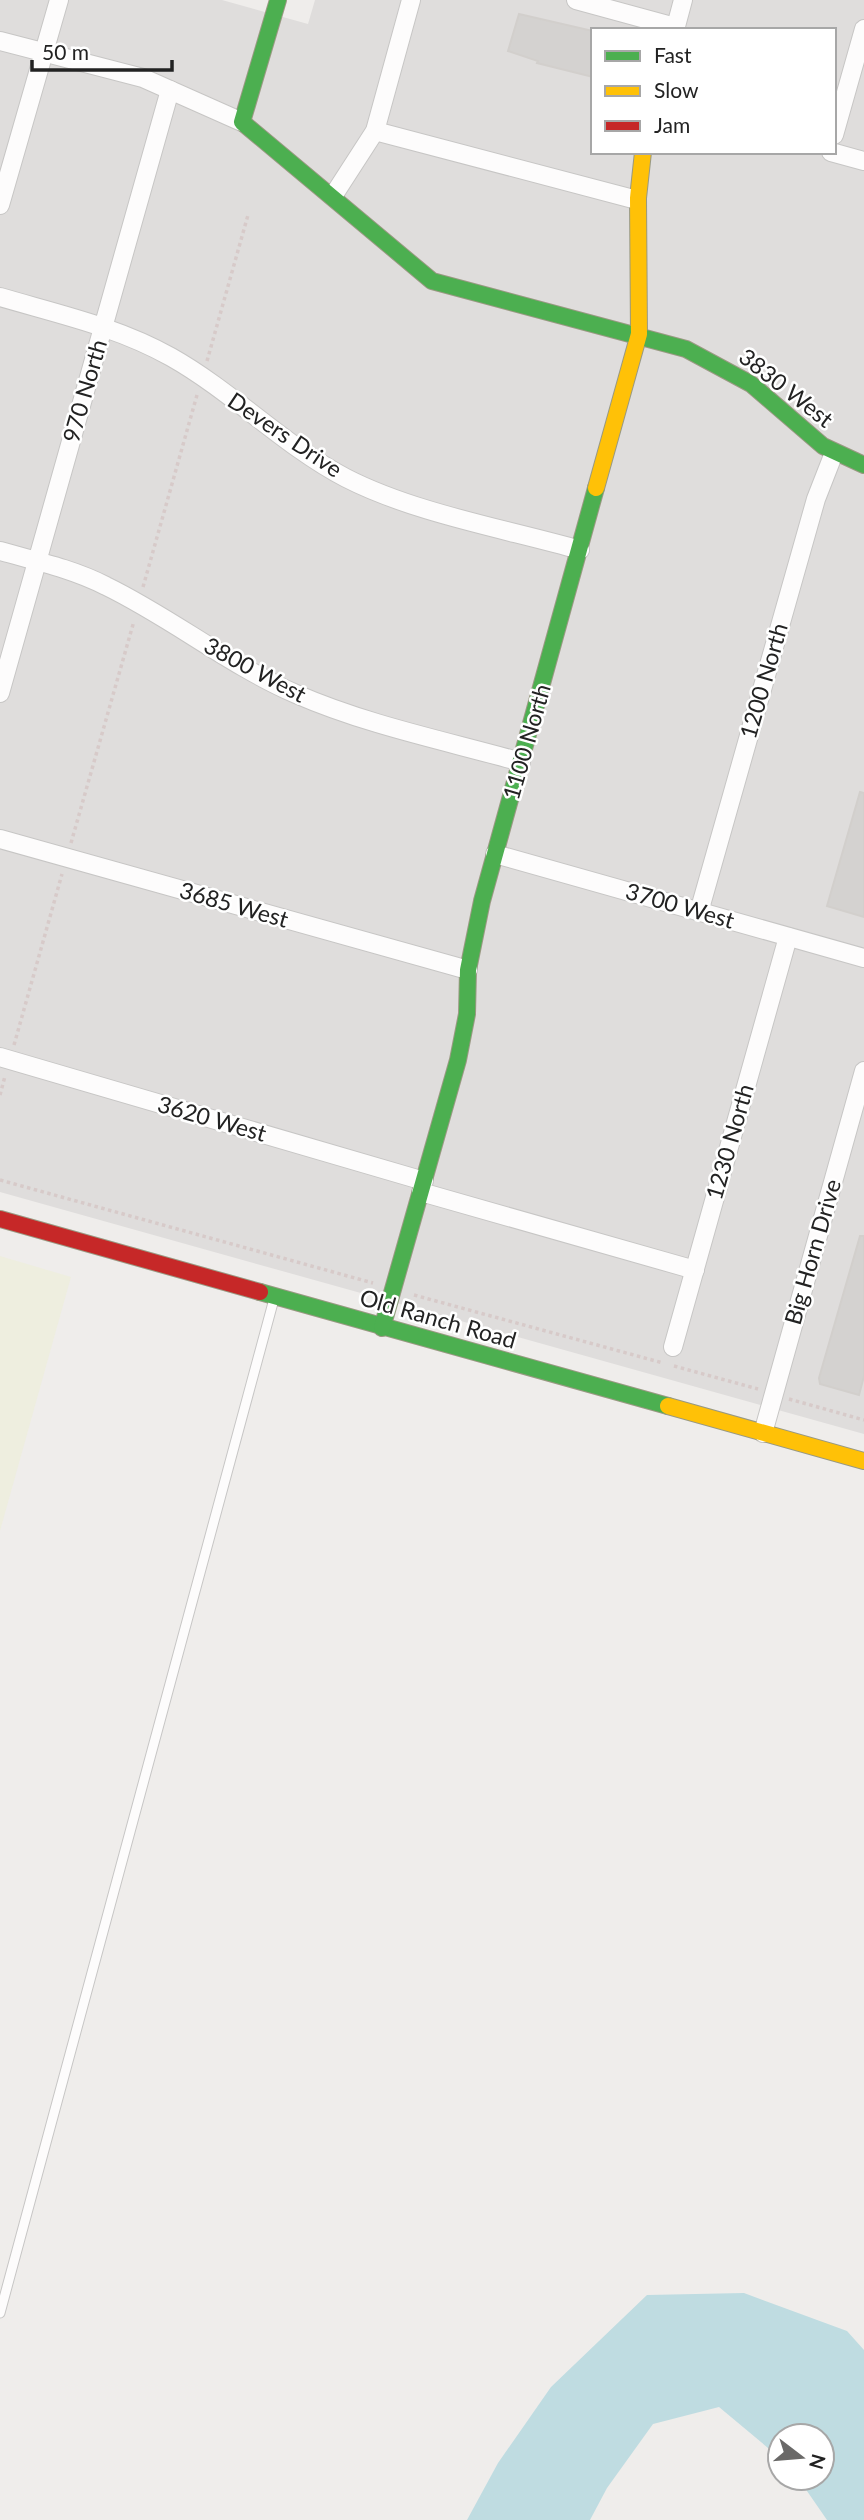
<svg xmlns="http://www.w3.org/2000/svg" width="864" height="2520" font-family="Lato,sans-serif">
<style>
.residential{fill:#dfdddc;fill-rule:evenodd}
.farmland{fill:#eeeedf}
.water{fill:#bfdce1}
.building{fill:#d4d2d0;stroke:#d2cfcc;stroke-width:2}
.lines{fill:none;stroke-linecap:round;stroke-linejoin:round}
.lane-casing{stroke:#c7c6c5;stroke-width:11}
.street-casing{stroke:#c7c6c5;stroke-width:20}
.fast-casing{stroke:#999982;stroke-width:18}
.slow-casing{stroke:#999982;stroke-width:18}
.jam-casing{stroke:#999982;stroke-width:18}
.path{stroke:#d7cac9;stroke-width:3.5;stroke-dasharray:3.5 3.5;stroke-linecap:butt}
.lane{stroke:#fdfcfc;stroke-width:9}
.street{stroke:#fdfcfc;stroke-width:18}
.fast{stroke:#4caf50;stroke-width:16}
.slow{stroke:#ffc107;stroke-width:16}
.jam{stroke:#c62828;stroke-width:16}
.labels{text-anchor:middle;stroke-width:5;stroke-linejoin:round;paint-order:stroke}
.street-label{font-size:23px;fill:#222;stroke:#fff}
</style>
<rect width="100%" height="100%" fill="#efedeb"/>
<path class="residential" d="M0,0H222L308,24L315,0H864V1434L0,1192ZM593,30H834V152H593Z"/>
<path class="farmland" d="M0,1256L71,1277L0,1531Z"/>
<path class="water" d="M744,2293L847,2331L864,2350V2520H827L798,2478H822V2436H780V2458L719,2407L653,2424L607,2488L590,2520H467L498,2463L551,2387L647,2295Z"/>
<g class="building">
<path d="M519,14L593,31V77L537,63L538,61L508,51Z"/>
<path d="M860,792L864,793V917L827,906Z"/>
<path d="M860,1236H864V1376L859,1395L820,1384L819,1378Z"/>
</g>
<g class="lines">
<defs>
<path id="lane" d="M0,2313L274,1299"/>
<g id="street">
<path d="M576,0L675,27"/>
<path d="M675,30L683,0"/>
<path d="M0,41L143,78L242,122"/>
<path d="M375,131L637,200"/>
<path d="M834,135L864,29"/>
<path d="M831,152L864,161"/>
<path d="M333,196L375,131L411,0"/>
<path d="M0,205L59,0"/>
<path d="M0,297C58,314 118,327 171,357C233,392 283,445 346,478C414,513 506,529 580,550"/>
<path d="M0,551C36,561 73,569 106,586C172,618 229,665 296,694C367,725 446,741 521,762"/>
<path d="M0,693L170,90"/>
<path d="M0,839L468,970"/>
<path d="M495,854L864,958"/>
<path d="M699,912L816,499L834,453"/>
<path d="M0,1057L424,1181"/>
<path d="M421,1192L695,1270"/>
<path d="M673,1347L788,937"/>
<path d="M763,1433L864,1071"/>
</g>
<g id="fast">
<path d="M278,0L242,122L432,281L686,349L751,384L823,446L864,465"/>
<path d="M260,1292L668,1406"/>
<path d="M382,1328L458,1060L467,1014L468,970L482,901L596,488"/>
</g>
<g id="slow">
<path d="M596,488L639,334L638,198L643,152"/>
<path d="M668,1406L864,1461"/>
</g>
<path id="jam" d="M0,1219L260,1292"/>
</defs>
<use href="#lane" class="lane-casing"/>
<use href="#street" class="street-casing"/>
<use href="#fast" class="fast-casing"/>
<use href="#slow" class="slow-casing"/>
<use href="#jam" class="jam-casing"/>
<g class="path">
<path d="M207,361L248,215"/>
<path d="M143,587L197,395"/>
<path d="M71,843L134,621"/>
<path d="M14,1045L62,874"/>
<path d="M0,1095L5,1076"/>
<path d="M0,1180L373,1283"/>
<path d="M414,1295L663,1363"/>
<path d="M674,1366L758,1389"/>
<path d="M789,1399L864,1420"/>
</g>
<use href="#lane" class="lane"/>
<use href="#street" class="street"/>
<use href="#fast" class="fast"/>
<use href="#slow" class="slow"/>
<use href="#jam" class="jam"/>
</g>
<g class="labels">
<g class="street-label">
<text transform="translate(786 388) rotate(38)" y="8">3830 West</text>
<text transform="translate(85 391) rotate(-74)" y="8">970 North</text>
<text transform="translate(285 435) rotate(34)" y="8">Devers Drive</text>
<text transform="translate(255 670) rotate(28)" y="8">3800 West</text>
<text transform="translate(764 681) rotate(-74)" y="8">1200 North</text>
<text transform="translate(527 742) rotate(-74)" y="8">1100 North</text>
<text transform="translate(234 905) rotate(16)" y="8">3685 West</text>
<text transform="translate(680 906) rotate(16)" y="8">3700 West</text>
<text transform="translate(212 1119) rotate(16)" y="8">3620 West</text>
<text transform="translate(730 1142) rotate(-74)" y="8">1230 North</text>
<text transform="translate(813 1252) rotate(-74)" y="8">Big Horn Drive</text>
<text transform="translate(438 1319) rotate(16)" y="8">Old Ranch Road</text>
</g>
</g>
<rect x="591" y="28" width="245" height="126" fill="#ffffff" stroke="#a7a7a7" stroke-width="2"/>
<rect x="605" y="51" width="35" height="10" fill="#4caf50" stroke="#a7a7a7" stroke-width="2"/>
<text x="654" y="63" font-size="21" fill="#222222">Fast</text>
<rect x="605" y="86" width="35" height="10" fill="#ffc107" stroke="#a7a7a7" stroke-width="2"/>
<text x="654" y="98" font-size="21" fill="#222222">Slow</text>
<rect x="605" y="121" width="35" height="10" fill="#c62828" stroke="#a7a7a7" stroke-width="2"/>
<text x="654" y="133" font-size="21" fill="#222222">Jam</text>
<g transform="translate(801 2457) rotate(106)"><circle r="33" fill="#ffffff" stroke="#a7a7a7" stroke-width="2"/>
<path d="M0-5L12 26L0 18L-12 26Z" fill="#6a6968"/>
<text y="-10" font-size="19" font-weight="bold" text-anchor="middle" fill="#222222">N</text>
</g>
<path d="M32 60v10h140v-10" fill="none" stroke="#222222" stroke-width="3.5"/>
<text x="42" y="60" font-size="21" fill="#222222" stroke="#ffffff" stroke-width="5" paint-order="stroke">50 m</text>
</svg>
